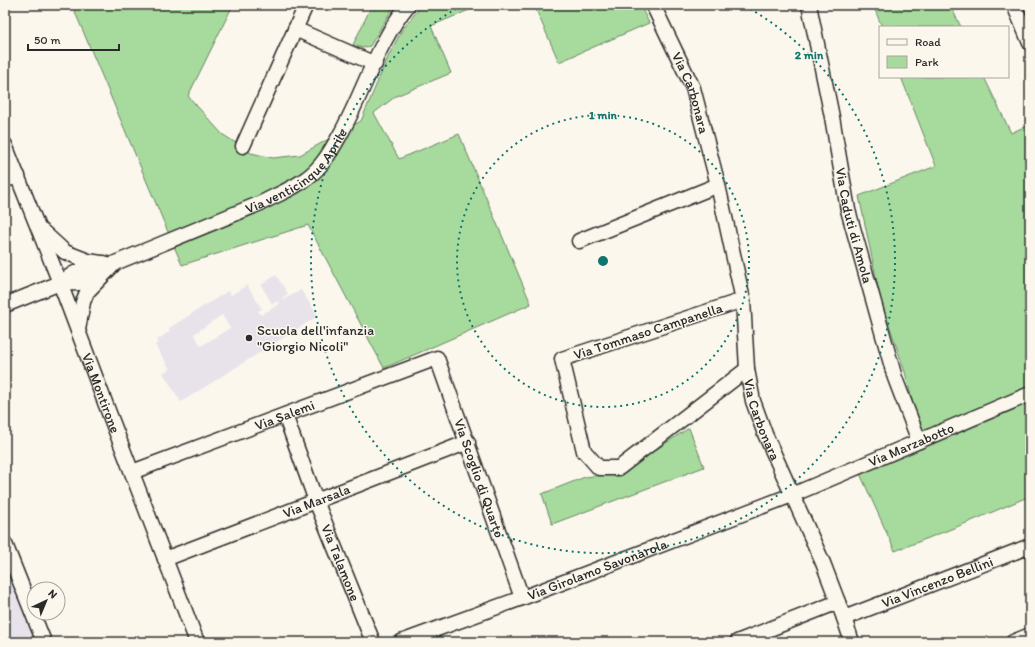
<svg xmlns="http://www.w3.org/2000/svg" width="1035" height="647" font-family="Itim,sans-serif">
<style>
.built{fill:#e8e3ea;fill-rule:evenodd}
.green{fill:#a7db9d;stroke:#698364}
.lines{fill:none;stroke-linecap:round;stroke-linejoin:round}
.minor-casing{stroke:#2b2b2b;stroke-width:17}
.minor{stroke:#fbf7ec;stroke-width:14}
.ring{fill:none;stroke:#0f766e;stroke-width:2;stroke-dasharray:2 4}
.poi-dot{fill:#2b2b2b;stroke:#fbf7ec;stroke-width:1.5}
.labels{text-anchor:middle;stroke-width:3;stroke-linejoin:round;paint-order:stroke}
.street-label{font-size:14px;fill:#2b2b2b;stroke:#fbf7ec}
.poi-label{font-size:14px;fill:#2b2b2b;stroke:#fbf7ec;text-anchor:start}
.centre{fill:#0f766e;stroke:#fbf7ec;stroke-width:2}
.ring-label{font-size:12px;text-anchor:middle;font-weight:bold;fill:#0f766e;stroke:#fbf7ec;stroke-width:3;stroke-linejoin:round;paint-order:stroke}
</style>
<rect width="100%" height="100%" fill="#fbf7ec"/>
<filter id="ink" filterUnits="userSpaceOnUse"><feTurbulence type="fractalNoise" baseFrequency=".025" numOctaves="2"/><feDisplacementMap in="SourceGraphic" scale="8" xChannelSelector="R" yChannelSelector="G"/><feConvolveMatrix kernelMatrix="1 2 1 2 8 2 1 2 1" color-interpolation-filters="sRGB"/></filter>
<g filter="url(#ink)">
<g class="built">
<path d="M276,275L288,294L282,298L283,300L301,290L318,316L181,402L163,373L170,369L155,345L159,342L157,340L170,331L169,328L228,291L231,295L247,285L262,309L258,311L261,315L279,304L278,301L272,304L261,285ZM222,315L230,328L201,346L194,334Z"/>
<path d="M5,545L46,642H5Z"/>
</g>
<g class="green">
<path d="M72,5H233L188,96L222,134L251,153L273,158L300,155L361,121L388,57L402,30L422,5H481L431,26L451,73L396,96L374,113L399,159L459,134L531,304L384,368L308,225L182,265Z"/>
<path d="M372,5H396L391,11L370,46L363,48L353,45Z"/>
<path d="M534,5H640L649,23L559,62Z"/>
<path d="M873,5H950L961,27H882Z"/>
<path d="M901,77H984L1011,133L1030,124V496L969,522L895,551L857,467L922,440L905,372L881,301L859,196L936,166Z"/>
<path d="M689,428L704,467L552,524L542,494L585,477L620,473Z"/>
</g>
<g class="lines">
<defs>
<g id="minor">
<path id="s1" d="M653,5L693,88L718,185L743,300L747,369L753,401L765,434L823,563L844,618L852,642"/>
<path id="s2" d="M809,5L832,117L848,210L895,378L919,441"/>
<path d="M1014,5L1030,43"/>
<path d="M295,29L375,64"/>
<path id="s3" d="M5,145L60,283L109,413L197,642"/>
<path d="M243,146L306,5"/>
<path d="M5,180L18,176"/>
<path d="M42,231L65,252L88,261L101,263"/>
<path d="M579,241L718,185"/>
<path d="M60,283C77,284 83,284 98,276"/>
<path d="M743,300L562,359L584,451L599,468H619L747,369"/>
<path d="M5,305L60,283L73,274L85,268L104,263"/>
<path id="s4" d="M78,330L83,302L87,292L115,263L261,203C276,195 293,189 307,178C322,167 331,151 340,135C363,94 378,41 408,5"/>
<path id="s5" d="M285,415L316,501L373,642"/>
<path id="s6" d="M132,472L437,358L522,598"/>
<path d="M5,544L44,642"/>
<path id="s7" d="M165,559L316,501L468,442"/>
<path id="s8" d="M844,618L1030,546"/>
<path id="s9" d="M401,642L522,598L792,495L1030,394"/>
<path d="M737,642L838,602"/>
<path d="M1013,642L1030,635"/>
</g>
</defs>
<use href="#minor" class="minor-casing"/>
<use href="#minor" class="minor"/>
</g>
</g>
<g class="ring">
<circle cx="603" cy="261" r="146"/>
<path d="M745 6A292 292 0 1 1 461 6"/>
</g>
<circle class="poi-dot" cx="249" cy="338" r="4"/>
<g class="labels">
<g class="street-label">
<text dy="5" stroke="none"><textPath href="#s1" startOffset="96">Via Carbonara</textPath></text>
<text dy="5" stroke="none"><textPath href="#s4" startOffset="286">Via venticinque Aprile</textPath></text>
<text dy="5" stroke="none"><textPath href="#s2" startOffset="225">Via Caduti di Amola</textPath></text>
<text transform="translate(648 331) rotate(-18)" y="5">Via Tommaso Campanella</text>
<text dy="5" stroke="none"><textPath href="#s3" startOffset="266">Via Montirone</textPath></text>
<text dy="5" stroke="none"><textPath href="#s6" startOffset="163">Via Salemi</textPath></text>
<text dy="5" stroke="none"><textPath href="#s1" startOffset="432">Via Carbonara</textPath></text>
<text dy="5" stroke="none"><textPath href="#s9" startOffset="547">Via Marzabotto</textPath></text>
<text dy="5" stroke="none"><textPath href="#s6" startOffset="453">Via Scoglio di Quarto</textPath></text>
<text dy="5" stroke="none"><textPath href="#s7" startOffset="162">Via Marsala</textPath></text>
<text dy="5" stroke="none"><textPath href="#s5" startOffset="158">Via Talamone</textPath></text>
<text dy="5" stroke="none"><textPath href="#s9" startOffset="209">Via Girolamo Savonarola</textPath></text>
<text dy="5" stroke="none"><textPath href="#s8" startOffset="100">Via Vincenzo Bellini</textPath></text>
</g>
<g class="poi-label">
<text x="257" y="335">Scuola dell'infanzia<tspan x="257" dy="16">"Giorgio Nicoli"</tspan></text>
</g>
</g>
<circle cx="603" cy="261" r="6" class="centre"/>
<g class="ring-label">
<text x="809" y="59">2 min</text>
<text x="603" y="119">1 min</text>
</g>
<rect width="1035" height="647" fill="none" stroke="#fbf7ec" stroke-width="20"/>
<rect x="10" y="10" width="1015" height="627" fill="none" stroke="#2b2b2b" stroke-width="1.5" filter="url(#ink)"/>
<rect x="879" y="26" width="130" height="52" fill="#fbf7ec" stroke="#a8a59f"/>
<rect x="887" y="39" width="20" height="6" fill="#fbf7ec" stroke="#a8a59f"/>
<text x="915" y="46" font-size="12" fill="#2b2b2b">Road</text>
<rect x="887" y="56" width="20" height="12" fill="#a7db9d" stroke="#a8a59f"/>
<text x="915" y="66" font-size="12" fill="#2b2b2b">Park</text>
<g transform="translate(46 601) rotate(44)"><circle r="19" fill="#fbf7ec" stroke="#a8a59f"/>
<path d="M0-3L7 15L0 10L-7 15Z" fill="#2b2b2b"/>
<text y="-6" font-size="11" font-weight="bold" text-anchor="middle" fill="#2b2b2b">N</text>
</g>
<path d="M28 44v6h91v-6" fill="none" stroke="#2b2b2b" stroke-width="2"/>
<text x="34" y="44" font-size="12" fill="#2b2b2b" stroke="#fbf7ec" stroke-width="3" paint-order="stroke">50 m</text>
</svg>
